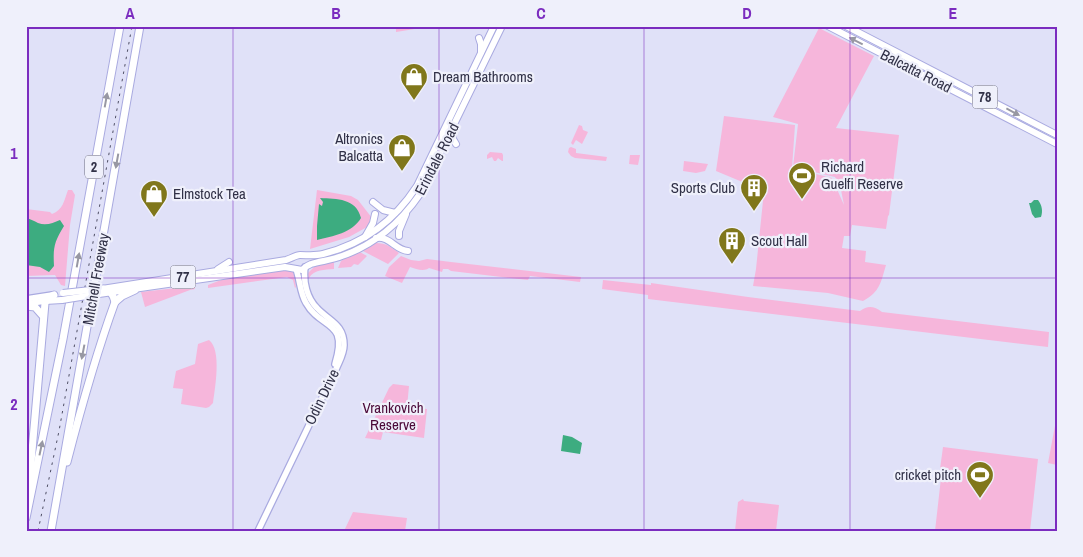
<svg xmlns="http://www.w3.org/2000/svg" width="1083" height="557" font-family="'Archivo Narrow',sans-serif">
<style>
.green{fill:#f6b6db}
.water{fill:#3dac80}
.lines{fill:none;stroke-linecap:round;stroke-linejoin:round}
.secondary-casing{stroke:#a9aae0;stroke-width:8}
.primary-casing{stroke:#a9aae0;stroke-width:8}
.motorway-casing{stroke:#a9aae0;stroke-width:9}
.secondary{stroke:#fff;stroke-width:5.5}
.primary{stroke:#fff;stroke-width:6}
.motorway{stroke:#fff;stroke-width:7}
.rail{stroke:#4e4e64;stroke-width:1;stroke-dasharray:2.5 5;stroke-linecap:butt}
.primary-bridge-casing{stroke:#a9aae0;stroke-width:8;stroke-linecap:butt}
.primary-bridge{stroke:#fff;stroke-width:6}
.oneway{fill:#9898a3}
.grid{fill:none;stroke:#7b2cbf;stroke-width:1;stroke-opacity:0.55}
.labels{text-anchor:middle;stroke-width:4.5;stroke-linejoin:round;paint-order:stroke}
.shield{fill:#eff0fb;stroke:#6a6a7d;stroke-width:1}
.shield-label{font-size:14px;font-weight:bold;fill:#313147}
.street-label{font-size:15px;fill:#313147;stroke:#eff0fb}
.poi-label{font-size:15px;fill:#313147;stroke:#eff0fb;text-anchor:start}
.park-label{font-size:15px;fill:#4b0938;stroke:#eff0fb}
.neatline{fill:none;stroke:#7b2cbf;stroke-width:2}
.grid-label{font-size:16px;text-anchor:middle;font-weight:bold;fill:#7b2cbf}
</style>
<rect width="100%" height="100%" fill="#e0e1f8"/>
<g class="green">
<path d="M396,26H433L396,32Z"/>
<path d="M819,28L874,56L836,128L899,135L889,215L888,216L886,229L852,225L850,236H844L842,248L866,251L865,262L886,265C881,282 880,292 863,301L828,293L753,286L756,269L764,191L716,171L724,116L795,125L792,168L832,178L844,205L841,190L835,177L793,167L798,124L773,117Z"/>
<path d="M579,125L582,126L583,130L588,132L582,144L576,140L573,145L571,143Z"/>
<path d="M571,147L576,149V153L607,157L606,161L575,158L571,156L568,152L569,148Z"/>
<path d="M490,152L502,153L503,155V161H502L498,158L496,161H494L492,157L487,159V155Z"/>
<path d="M630,155H640L638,165L629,164Z"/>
<path d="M684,161L708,164L705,171L696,173L683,171Z"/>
<path d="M68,190H72L75,195L70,225L65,286L61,285L55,275L26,276V209L50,212L52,214C63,210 64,201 68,190Z"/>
<path d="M317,190L351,196L358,200L372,218L367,227L349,237L310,249Z"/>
<path d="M376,243C386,243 391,247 399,253L388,264L363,251Z"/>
<path d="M358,251L367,256L358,265L354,264L351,267L338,268L341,261Z"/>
<path d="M401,256L411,260L419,261L427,259L451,262L581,277L580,282L530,276L528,280L451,271L448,269H443L442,272L429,268C424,272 416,269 410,267L402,283L385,276L389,267Z"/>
<path d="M334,262V269C325,270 314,269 309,278L308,277V273L315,266Z"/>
<path d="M288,269L293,270L296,287L295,288L293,280L287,277L208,288V285L221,280L234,277Z"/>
<path d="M603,280L651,285V283L748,297L860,311C868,305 874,306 882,312L1049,332L1048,347L648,299V295L602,289Z"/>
<path d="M194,286L195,289L190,290L145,307L141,292Z"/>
<path d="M209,340C222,350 215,388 213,403L209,407L206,408L181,404L183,389L173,388L176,371L195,364L198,344Z"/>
<path d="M393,384L409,386L407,407L427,409L424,438L383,432L381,440L365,438L389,388Z"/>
<path d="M1057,415V465L1048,463Z"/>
<path d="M943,447L1038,459L1030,531H935L941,478L940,469Z"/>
<path d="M743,499L744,501L779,505L776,531H735L738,502Z"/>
<path d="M353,512L407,518L405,531H344Z"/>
</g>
<g class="water">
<path d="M320,198C337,199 356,198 361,218C352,233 333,236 317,240V226L319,204L322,206L323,202Z"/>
<path d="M1034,200H1038C1042,205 1043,211 1041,217L1035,218L1032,214L1029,203H1031Z"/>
<path d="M26,218C31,219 34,221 38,223C46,226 53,223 60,220L64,226C54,242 53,248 54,266L49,272L40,267L26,265Z"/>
<path d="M563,435L572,437L582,443L580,454L561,451Z"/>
</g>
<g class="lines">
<defs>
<g id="secondary">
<path d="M296,269C300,280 300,293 306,303C321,330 349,319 335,364"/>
<path d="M26,299L52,295"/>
<path d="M26,304L45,301"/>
<path d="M258,531L337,367C340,360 344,353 344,345C344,324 329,321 317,308C307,298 303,282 305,267"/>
</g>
<g id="primary">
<path d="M828,26L1057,144"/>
<path d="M846,26L1057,135"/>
<path d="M479,38L481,44V52"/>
<path d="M453,130V139L456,144"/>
<path d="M373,202L383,210L395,213"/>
<path d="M399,236V231L406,214"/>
<path d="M365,237L373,223L375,214"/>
<path d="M376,238C390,236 395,250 408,251"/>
<path d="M218,269L229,262"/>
<path d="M102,289L286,260C290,259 296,255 300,255C308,255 315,256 323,254C363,244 395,220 417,186L494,26"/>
<path d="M99,294L285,267L302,270L307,266L311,264C321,261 332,260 342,256C374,245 401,222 420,194L502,26"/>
<path d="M45,301L62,300"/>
</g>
<g id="motorway">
<path d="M103,289C111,291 113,294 115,302"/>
<path d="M26,306L35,307L43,316"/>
<path d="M67,462C81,408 96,354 115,302L122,296L135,290"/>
<path d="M29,485L45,303L48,298L54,295"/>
<path d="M26,518L63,339L120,26"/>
<path d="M51,531L140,26"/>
</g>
</defs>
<use href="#secondary" class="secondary-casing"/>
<use href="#primary" class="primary-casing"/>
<use href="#motorway" class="motorway-casing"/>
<use href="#secondary" class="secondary"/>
<use href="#primary" class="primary"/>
<use href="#motorway" class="motorway"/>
<path class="rail" d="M38,531L59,431L132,26"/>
<defs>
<g id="primary-bridge">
<path d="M63,293L100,289"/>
<path d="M62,300L99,294"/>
</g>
</defs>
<use href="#primary-bridge" class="primary-bridge-casing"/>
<use href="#primary-bridge" class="primary-bridge"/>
</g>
<defs><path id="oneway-solid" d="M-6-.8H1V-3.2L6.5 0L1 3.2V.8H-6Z" transform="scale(1.25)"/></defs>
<g class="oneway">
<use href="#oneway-solid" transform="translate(856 41) rotate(-153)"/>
<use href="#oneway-solid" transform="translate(106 100) rotate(-80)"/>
<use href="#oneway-solid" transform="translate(1013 112) rotate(28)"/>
<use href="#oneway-solid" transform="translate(117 161) rotate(100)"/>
<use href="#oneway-solid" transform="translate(78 260) rotate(-80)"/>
<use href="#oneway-solid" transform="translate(83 352) rotate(101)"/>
<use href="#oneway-solid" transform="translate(41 448) rotate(-78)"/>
</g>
<path class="grid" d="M233,26V531M439,26V531M644,26V531M850,26V531M26,278H1057"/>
<defs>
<symbol id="shop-pin" viewBox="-11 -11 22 30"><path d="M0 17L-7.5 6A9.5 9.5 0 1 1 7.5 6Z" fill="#80771b" stroke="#eff0fb"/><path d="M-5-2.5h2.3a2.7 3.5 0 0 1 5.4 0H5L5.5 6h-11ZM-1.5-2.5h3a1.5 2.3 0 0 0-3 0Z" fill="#fff"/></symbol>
<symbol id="stadium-pin" viewBox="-11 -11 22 30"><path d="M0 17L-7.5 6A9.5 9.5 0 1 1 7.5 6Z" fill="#80771b" stroke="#eff0fb"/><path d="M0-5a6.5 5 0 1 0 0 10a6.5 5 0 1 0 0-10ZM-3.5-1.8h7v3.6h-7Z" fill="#fff"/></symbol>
<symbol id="building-pin" viewBox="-11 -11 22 30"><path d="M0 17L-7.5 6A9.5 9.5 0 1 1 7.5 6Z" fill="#80771b" stroke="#eff0fb"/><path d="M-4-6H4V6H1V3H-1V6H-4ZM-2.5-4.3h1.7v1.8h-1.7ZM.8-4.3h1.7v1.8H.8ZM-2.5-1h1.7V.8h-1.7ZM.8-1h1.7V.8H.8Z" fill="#fff"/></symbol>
</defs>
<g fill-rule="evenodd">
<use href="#shop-pin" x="398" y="61" width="32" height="43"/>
<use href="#shop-pin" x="386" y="132" width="32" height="43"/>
<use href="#stadium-pin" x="786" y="160" width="32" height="43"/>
<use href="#building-pin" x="738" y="172" width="32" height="43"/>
<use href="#shop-pin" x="138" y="178" width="32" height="43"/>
<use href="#building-pin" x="716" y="225" width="32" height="43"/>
<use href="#stadium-pin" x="964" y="459" width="32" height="43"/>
</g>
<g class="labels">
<g class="shield">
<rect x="972.5" y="85.5" width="25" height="23" rx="4"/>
<rect x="85" y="155.5" width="18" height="23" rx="4"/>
<rect x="170.5" y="265.5" width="25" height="23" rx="4"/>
</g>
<g class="shield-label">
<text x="985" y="102">78</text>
<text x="94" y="172">2</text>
<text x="183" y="282">77</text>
</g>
<g class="street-label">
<text transform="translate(916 71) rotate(27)" y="5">Balcatta Road</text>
<text transform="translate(437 159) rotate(-63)" y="5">Erindale Road</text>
<text transform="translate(96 279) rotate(-80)" y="5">Mitchell Freeway</text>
<text transform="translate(322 397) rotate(-64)" y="5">Odin Drive</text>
</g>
<g class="poi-label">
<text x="433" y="82">Dream Bathrooms</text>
<text x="383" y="144" text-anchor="end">Altronics<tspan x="383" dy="17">Balcatta</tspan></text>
<text x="821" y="172">Richard<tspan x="821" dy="17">Guelfi Reserve</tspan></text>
<text x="735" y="193" text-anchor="end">Sports Club</text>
<text x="173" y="199">Elmstock Tea</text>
<text x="751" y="246">Scout Hall</text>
<text x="961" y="480" text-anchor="end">cricket pitch</text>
</g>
<g class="park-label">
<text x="393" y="413">Vrankovich<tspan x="393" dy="17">Reserve</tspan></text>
</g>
</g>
<rect width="1083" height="557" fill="none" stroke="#eff0fb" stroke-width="55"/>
<rect x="28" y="28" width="1028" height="502" class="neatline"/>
<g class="grid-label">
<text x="130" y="19">A</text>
<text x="336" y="19">B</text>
<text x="541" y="19">C</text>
<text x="747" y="19">D</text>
<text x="953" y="19">E</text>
<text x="14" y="159">1</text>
<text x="14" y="410">2</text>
</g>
</svg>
